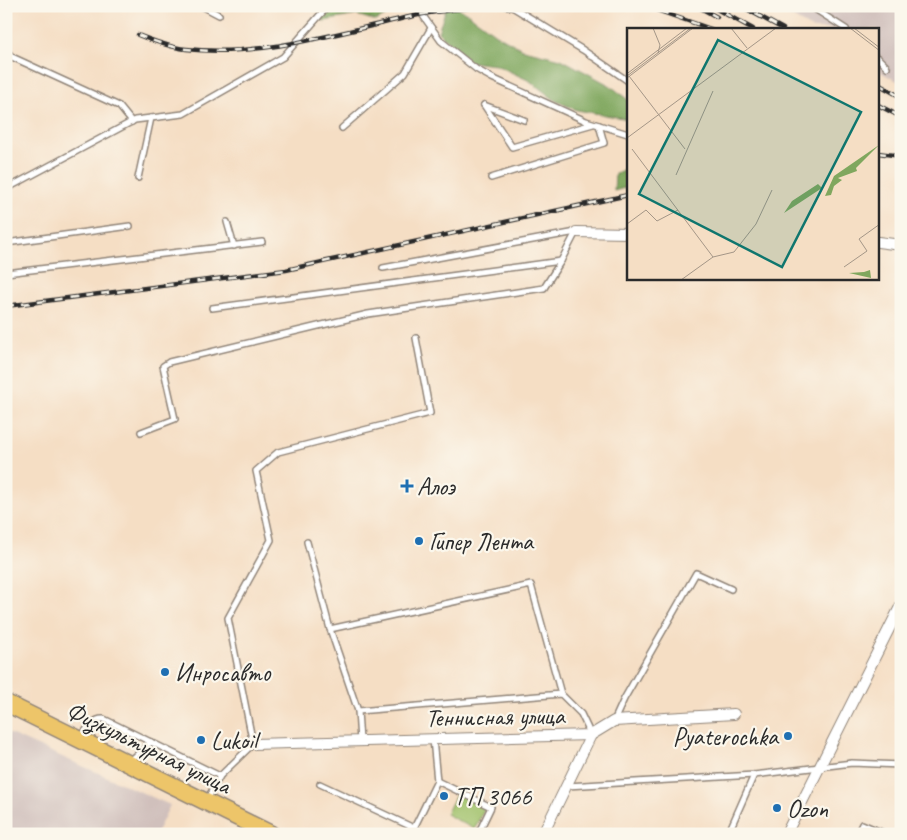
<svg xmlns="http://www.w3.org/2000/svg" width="907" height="840" font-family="Caveat,sans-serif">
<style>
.industrial{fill:#d0c0bc}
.green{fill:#a0c16a;stroke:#66764a}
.forest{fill:#80a75e;stroke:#566944}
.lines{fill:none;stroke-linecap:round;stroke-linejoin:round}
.lane-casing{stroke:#908478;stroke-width:8}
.street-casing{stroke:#908478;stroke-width:12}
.primary-casing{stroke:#908478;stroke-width:19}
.lane{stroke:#fff;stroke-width:5}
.street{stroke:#fff;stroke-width:10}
.primary{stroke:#edc569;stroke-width:16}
.rail-casing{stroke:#2b2b2b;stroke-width:4.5}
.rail{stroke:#fbf7ec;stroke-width:2.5;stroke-dasharray:8;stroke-linecap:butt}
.poi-dot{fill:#1f6fb2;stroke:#fbf7ec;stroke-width:2}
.labels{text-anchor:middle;stroke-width:4.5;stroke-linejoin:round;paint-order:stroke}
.poi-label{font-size:25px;fill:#2b2b2b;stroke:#fbf7ec;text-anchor:start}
.street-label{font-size:25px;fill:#2b2b2b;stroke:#fbf7ec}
.inset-road{fill:none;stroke:#a49687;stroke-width:1}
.view{fill:#0f766e;fill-opacity:0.15;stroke:#0f766e;stroke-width:2.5}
.inset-edge{fill:none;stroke:#2b2b2b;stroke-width:2.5}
</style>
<rect width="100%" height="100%" fill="#fbf7ec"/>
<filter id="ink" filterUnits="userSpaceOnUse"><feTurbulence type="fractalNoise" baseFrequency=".02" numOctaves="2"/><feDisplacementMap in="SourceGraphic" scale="10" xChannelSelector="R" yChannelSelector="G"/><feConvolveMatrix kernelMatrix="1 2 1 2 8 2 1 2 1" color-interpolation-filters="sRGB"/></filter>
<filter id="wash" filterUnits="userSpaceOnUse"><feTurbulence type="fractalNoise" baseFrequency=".0096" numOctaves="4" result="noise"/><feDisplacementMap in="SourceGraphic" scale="20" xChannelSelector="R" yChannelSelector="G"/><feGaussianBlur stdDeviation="1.12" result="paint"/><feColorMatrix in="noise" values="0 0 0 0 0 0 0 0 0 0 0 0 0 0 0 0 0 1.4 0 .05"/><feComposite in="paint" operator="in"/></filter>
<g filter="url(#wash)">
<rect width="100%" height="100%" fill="#f5dec4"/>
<g class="industrial">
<path d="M773,6H893L901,19V83L882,73L878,65V29H813Z"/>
<path d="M6,732L170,805L156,834H6Z"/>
</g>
<path class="green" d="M457,793L485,809L474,829L446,814Z"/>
<g class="forest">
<path d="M330,6H385L390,13L376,21L357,15L324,21L321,19Z"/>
<path d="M447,6H454L467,13L497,35L524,50L561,59L611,86L628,100V119L577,110L556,101L530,81L496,65L470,62L438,32Z"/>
<path d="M628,167V187L614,191L615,174Z"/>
</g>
</g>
<g filter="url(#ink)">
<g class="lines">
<defs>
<g id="lane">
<path d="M202,6L219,15"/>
<path d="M416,6L441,41L476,69L492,78L586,121L628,134"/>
<path d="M507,6L514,8L583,50L628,81"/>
<path d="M810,6L846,29"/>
<path d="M6,50L12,57L119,106L132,122"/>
<path d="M878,58L887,67"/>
<path d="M484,105L512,147L593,124"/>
<path d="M484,105L524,120"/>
<path d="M342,128L405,73L431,28"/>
<path d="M138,178L151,118"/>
<path d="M491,178L604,143L599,125"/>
<path d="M6,189L135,120L183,114L283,57L328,6"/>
<path d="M227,222L234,246"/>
<path d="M6,243L130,226"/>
<path d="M383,268L576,232"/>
<path d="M6,273L262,242"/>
<path d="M212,308L561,261L576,232"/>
<path d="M141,432L175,419L163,366L169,362L368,314L544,288L561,261"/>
<path d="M307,542L330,629L358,711L360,741"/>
<path d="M330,629L531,585L561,694"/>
<path d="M358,711L561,694L581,714L591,735"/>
<path d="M614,721L624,699L696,573L731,589"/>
<path d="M81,737C87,729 93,718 104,719L220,776"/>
<path d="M433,739L437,781"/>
<path d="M129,762L151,742"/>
<path d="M320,784L414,828"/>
<path d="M567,786L754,775L852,763L901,765"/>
<path d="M207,800L220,776L253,744L228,618L271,540L256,471L278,452L430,413L416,338"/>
<path d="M424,834L414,828L437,781L491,807L478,834"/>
<path d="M728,834L754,775"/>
<path d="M857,834L862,824L886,834"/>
</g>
<g id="street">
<path d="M576,232L628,233"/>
<path d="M878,242L901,245"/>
<path d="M253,744L591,735L614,721L734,714"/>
<path d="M543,834L591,735"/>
<path d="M786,834L901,605"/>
</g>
<path id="primary" d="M6,703L271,834"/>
</defs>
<use href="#lane" class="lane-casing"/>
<use href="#street" class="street-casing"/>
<use href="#primary" class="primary-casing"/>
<use href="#lane" class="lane"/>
<use href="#street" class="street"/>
<use href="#primary" class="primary"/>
<defs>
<g id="rail">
<path d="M645,6L711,29"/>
<path d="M697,6L717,17"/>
<path d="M711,6L753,29"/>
<path d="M741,6L783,29"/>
<path d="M898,6L901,10"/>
<path d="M138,35C153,41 169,47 186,49C262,58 344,31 418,15C439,11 461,9 482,6"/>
<path d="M878,84L901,97"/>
<path d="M878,105L901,117"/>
<path d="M878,153L901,156"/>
<path d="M6,306L286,270L628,195"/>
</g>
</defs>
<use href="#rail" class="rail-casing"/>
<use href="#rail" class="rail"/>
</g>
</g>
<g class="poi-dot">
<path d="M404.5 478.5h5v5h5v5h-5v5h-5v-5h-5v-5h5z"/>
<circle cx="419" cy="541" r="5"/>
<circle cx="165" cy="672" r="5"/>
<circle cx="788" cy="736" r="5"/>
<circle cx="201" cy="740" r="5"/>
<circle cx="444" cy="796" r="5"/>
<circle cx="777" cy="808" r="5"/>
</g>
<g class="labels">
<g class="poi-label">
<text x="417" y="495">Алоэ</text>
<text x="429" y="550">Гипер Лента</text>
<text x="175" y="681">Инросавто</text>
<text x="778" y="745" text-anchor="end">Pyaterochka</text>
<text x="211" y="749">Lukoil</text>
<text x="454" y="805">ТП 3066</text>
<text x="787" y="817">Ozon</text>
</g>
<g class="street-label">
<text transform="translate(495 716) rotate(-1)" y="9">Теннисная улица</text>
<text transform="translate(149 747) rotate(26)" y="9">Физкультурная улица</text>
</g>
</g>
<g transform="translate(627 28)">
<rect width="252" height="252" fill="#f5dec4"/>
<path d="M252,117L229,140L230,143L211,150L215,152L207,158L204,167L198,168L207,148ZM191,156L195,160L157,185L165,173ZM243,242L244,250L222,245L237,244Z" fill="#80a75e"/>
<path class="inset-road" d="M26,0L33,17L31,25M104,0L120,20M223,0L253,23M227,0L253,20M1,45L60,0M0,48L64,0M2,48L58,121M0,50L66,0M0,110L149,0M5,121L86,229M49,147L86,63M0,196L19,182L30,193L51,182M217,239L240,223L232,211L253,196M54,252L86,229L107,224L129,196L145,162"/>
<path class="view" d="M91,12L234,84L155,239L12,166Z"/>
<rect width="252" height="252" class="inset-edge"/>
</g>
<rect width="907" height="840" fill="none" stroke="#fbf7ec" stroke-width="25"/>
</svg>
